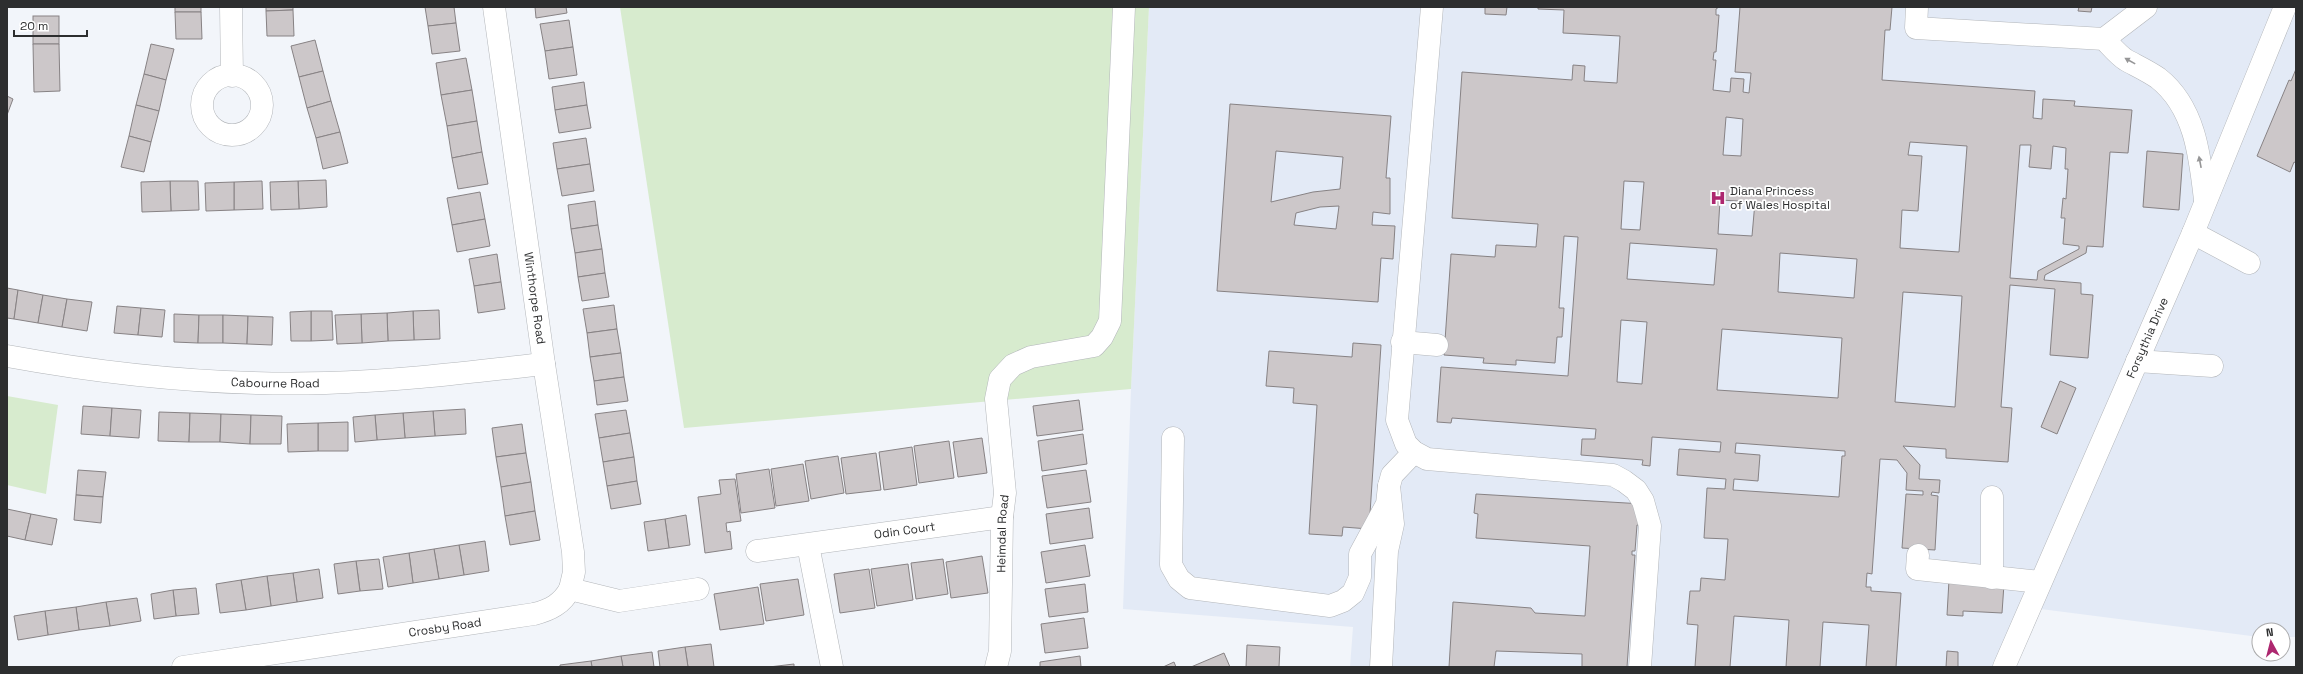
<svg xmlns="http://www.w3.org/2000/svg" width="2303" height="674" font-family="'Space Grotesk',sans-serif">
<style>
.built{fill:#e3eaf6}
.green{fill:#d7ebce}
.building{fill:#ccc7c9;stroke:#878284;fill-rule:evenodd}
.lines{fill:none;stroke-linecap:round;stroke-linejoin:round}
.minor-casing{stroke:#b3b6ba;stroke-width:23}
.minor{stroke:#fff;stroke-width:22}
.oneway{fill:#969697}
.labels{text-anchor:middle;stroke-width:3.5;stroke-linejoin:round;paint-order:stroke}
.poi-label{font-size:12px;fill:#2d2e2f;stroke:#fff;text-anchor:start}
.street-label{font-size:12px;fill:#2d2e2f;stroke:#fff}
</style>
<rect width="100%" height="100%" fill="#f2f5fa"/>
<path class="built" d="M1149,7H2296V637H2283V630H2259V637L2033,608L2006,667H1350L1353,627L1123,609L1131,389Z"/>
<g class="green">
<path d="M620,7H1149L1131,389L684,428Z"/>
<path d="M7,396L58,405L46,494L7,485Z"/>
</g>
<g class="building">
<rect x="175" y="7" width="26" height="5"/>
<path d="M266,7H293V10L266,11Z"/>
<path d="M425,7H454L456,23L428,26Z"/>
<path d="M535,7H566L567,13L536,18Z"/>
<path d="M1485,7H1507L1506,15L1485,14Z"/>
<path d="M1538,7H1719L1716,9V15H1719L1716,52H1714L1713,60H1716L1713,90L1730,92L1731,78L1744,79L1743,92L1749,93L1751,73L1735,72L1740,7H1892L1890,30H1885L1882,80L2035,91L2033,118L2042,119L2043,99L2075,101L2074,106L2132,110L2128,153L2110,152L2103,247L2087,246L2086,253L2045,275L2044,280L2081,283V294L2093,295L2088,358L2050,355L2055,289L2010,285L2001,407L2012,408L2008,462L1946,458V449L1903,446L1920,465L1919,479L1940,480L1939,493L1932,492L1931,495L1938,496L1935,550L1902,548L1906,494L1923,495V491L1906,490L1907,473L1897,460L1880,459L1872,574L1867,573L1866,587H1871V591L1901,593L1896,667H1866L1869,625L1823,622L1820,667H1786L1789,620L1734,616L1730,667H1695L1698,625L1687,624L1690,591H1700L1701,578L1725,580L1728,539L1704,538L1707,488L1725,489L1726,479L1677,475L1679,449L1720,452L1721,442L1652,437L1650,466L1642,465L1643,460L1581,455L1582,439H1595L1596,429L1452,418L1451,423L1437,422L1441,367L1568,376L1578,237L1564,236L1559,308H1564L1562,337H1557L1555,363L1516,360V365L1483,363L1484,358L1444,355L1451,254L1495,257L1496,245L1536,247L1538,224L1452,218L1462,72L1572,80L1573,65L1585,66L1584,81L1617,83L1620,36L1563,33L1564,10L1538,9ZM1726,117L1743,119L1741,156L1723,155ZM1910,142L1967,146L1959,252L1900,248L1902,210L1918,211L1922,156L1908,155ZM2020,145H2031L2029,167L2051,169L2053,146L2066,148L2065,169H2068L2066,199L2063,198L2061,218H2065L2063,244L2079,246V249L2038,271L2037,280L2010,278ZM1624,181L1644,182L1640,230L1621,229ZM1720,200L1755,202L1752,236L1718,234ZM1630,243L1717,249L1714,285L1627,279ZM1780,253L1857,259L1854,298L1778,292ZM1903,292L1962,296L1955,407L1895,402ZM1621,320L1647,322L1642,384L1617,382ZM1722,329L1842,338L1838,398L1717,390ZM1736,443L1845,451V456H1842L1839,497L1733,490L1734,479L1758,481L1760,455L1735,453Z"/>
<path d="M2079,7H2092L2091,12L2078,11Z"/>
<path d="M293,10L294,36H267L266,11Z"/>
<path d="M175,12H201L202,39H176Z"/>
<rect x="33" y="16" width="26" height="28"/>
<path d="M569,20L573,47L545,51L540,24Z"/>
<path d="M456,23L460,51L432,54L428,26Z"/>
<path d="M315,40L323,71L299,77L291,46Z"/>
<path d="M33,44H59L60,91L34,92Z"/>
<path d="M151,44L174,49L166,80L144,74Z"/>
<path d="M573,47L577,75L549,79L545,51Z"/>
<path d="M466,58L472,90L441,95L436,63Z"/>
<path d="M2296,69V163L2294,162L2290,172L2257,156L2289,80L2291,81Z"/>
<path d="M323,71L331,101L307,108L299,77Z"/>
<path d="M144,74L166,80L159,111L136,105Z"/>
<path d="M584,82L587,105L555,110L552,87Z"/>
<path d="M472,90L477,121L447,126L441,95Z"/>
<path d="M7,96L13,99L7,115Z"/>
<path d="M331,101L340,132L316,138L307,108Z"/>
<path d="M1230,104L1391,116L1386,178H1390V214L1373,212L1372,225L1395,226L1393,259L1381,258L1378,302L1217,291ZM1276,151L1343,157L1340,189L1313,192L1271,202ZM1339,206L1336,229L1294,225L1296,213L1320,207Z"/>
<path d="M136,105L159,111L151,142L129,136Z"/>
<path d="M587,105L591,128L559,133L555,110Z"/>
<path d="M477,121L482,152L452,158L447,126Z"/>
<path d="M340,132L348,163L323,169L316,138Z"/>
<path d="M129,136L151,142L144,172L121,167Z"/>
<path d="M586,138L590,164L557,169L553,143Z"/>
<path d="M2147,151L2183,154L2179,210L2143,207Z"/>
<path d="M482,152L488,184L458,189L452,158Z"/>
<path d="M590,164L594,191L562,196L557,169Z"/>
<path d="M326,180L327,207L299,209L298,181Z"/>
<path d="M170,181H198L199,210L171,211Z"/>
<path d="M170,181L171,211L142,212L141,182Z"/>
<path d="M262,181L263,209L234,210V182Z"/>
<path d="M298,181L299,209L271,210L270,182Z"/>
<path d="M234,182V210L206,211L205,183Z"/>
<path d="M480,192L485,219L452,225L447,198Z"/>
<path d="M595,201L598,225L571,229L568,205Z"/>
<path d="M485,219L490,246L457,252L452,225Z"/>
<path d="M598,225L602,249L575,253L571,229Z"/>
<path d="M602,249L605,273L578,277L575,253Z"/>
<path d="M497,254L501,282L474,286L469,259Z"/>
<path d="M605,273L609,297L582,301L578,277Z"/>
<path d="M501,282L505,309L478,313L474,286Z"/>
<path d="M7,288L18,290L14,319L7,318Z"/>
<path d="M18,290L43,295L38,323L14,319Z"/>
<path d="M43,295L67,299L62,327L38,323Z"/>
<path d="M67,299L92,302L87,331L62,327Z"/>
<path d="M614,305L617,329L587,333L583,309Z"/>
<path d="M117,306L141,308L138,335L114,333Z"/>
<path d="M141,308L165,310L162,337L138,335Z"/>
<path d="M439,310L440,339L414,340L413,311Z"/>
<path d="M311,311H332L333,340L311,341Z"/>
<path d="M311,311V341H291L290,312Z"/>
<path d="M413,311L414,340L388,341L387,313Z"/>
<path d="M387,313L388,341L362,343L361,314Z"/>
<path d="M174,314L199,315L198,343L174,342Z"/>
<path d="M361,314L362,343L337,344L335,315Z"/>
<path d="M199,315H223V343H198Z"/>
<path d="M223,315L248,316L247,344L223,343Z"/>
<path d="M248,316L273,317L272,345L247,344Z"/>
<path d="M617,329L621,353L590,357L587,333Z"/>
<path d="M1353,343L1381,345L1369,529L1343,527L1342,536L1309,534L1317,405L1293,403L1294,388L1266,386L1269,351L1352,357Z"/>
<path d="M621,353L624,377L594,381L590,357Z"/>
<path d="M624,377L628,401L597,405L594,381Z"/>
<path d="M2060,381L2076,388L2057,434L2041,427Z"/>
<path d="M1079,400L1083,430L1037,436L1033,406Z"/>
<path d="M83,406L112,408L110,436L81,434Z"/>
<path d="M112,408L141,410L139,438L110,436Z"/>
<path d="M465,409L466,434L435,436L433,411Z"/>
<path d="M626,410L630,433L599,438L595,414Z"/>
<path d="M433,411L435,436L405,438L403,413Z"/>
<path d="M159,412L190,413L189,442L158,441Z"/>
<path d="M190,413L221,414L220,442H189Z"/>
<path d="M403,413L405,438L377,440L375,415Z"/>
<path d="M221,414L251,415L250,444L220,442Z"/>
<path d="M251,415L282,416L281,444H250Z"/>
<path d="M375,415L377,440L355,442L353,417Z"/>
<path d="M348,422V451H318V423Z"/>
<path d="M318,423V451L288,452L287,424Z"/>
<path d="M522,424L526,453L496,457L492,428Z"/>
<path d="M630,433L634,457L603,462L599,438Z"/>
<path d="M1083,434L1087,464L1042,471L1038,441Z"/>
<path d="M982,438L987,473L958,477L953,442Z"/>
<path d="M949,441L954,478L919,483L914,446Z"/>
<path d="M912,447L917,485L884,490L879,452Z"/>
<path d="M526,453L531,482L501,487L496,457Z"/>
<path d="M876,453L881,490L846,494L841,458Z"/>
<path d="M838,456L844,493L811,499L805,461Z"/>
<path d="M634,457L637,481L607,486L603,462Z"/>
<path d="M803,464L809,501L776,506L771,469Z"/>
<path d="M769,469L775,508L741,513L736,474Z"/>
<path d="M78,470L106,472L103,497L76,495Z"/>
<path d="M1086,470L1091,502L1047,508L1042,476Z"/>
<path d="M735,479L741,521L726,523L727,532L730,531L732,549L705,553L698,497L721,494L719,480Z"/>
<path d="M637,481L641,504L611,509L607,486Z"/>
<path d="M531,482L535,511L505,516L501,487Z"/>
<path d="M1476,494L1643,504L1641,525H1637L1635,551H1632V555H1635L1627,667H1582V654L1496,651L1494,667H1449L1453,602L1531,608L1535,613L1585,616L1590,546L1476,538L1478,514L1474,513Z"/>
<path d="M76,495L103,497L101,523L74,520Z"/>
<path d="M1089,508L1093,538L1050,544L1046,514Z"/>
<path d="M7,509L31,514L25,540L7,536Z"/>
<path d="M535,511L540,540L510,545L505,516Z"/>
<path d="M31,514L57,519L52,545L25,540Z"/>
<path d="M686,515L690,545L669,548L665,519Z"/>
<path d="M665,519L669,548L648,551L644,522Z"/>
<path d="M485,541L489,571L464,575L459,545Z"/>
<path d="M459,545L464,575L439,579L434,549Z"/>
<path d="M1085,545L1090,576L1046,583L1041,552Z"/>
<path d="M434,549L439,579L413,583L409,553Z"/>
<path d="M409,553L413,583L388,587L383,557Z"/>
<path d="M982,556L988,593L951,598L946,562Z"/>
<path d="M379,559L383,589L360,591L356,561Z"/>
<path d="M943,559L948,594L916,599L911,563Z"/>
<path d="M356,561L360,591L338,594L334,564Z"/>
<path d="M908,564L913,600L877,606L871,569Z"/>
<path d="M319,569L323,598L297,602L293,573Z"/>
<path d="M869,569L875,608L840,613L834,574Z"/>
<path d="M293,573L297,602L271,606L267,576Z"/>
<path d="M267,576L271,606L246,610L241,580Z"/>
<path d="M798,579L804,615L766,621L760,584Z"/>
<path d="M241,580L246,610L220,613L216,584Z"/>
<path d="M1949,580L2004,584L2002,613L1963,611V616L1947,615Z"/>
<path d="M1085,584L1088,612L1049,617L1045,589Z"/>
<path d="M758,587L764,624L720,630L714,594Z"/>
<path d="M196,588L199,614L176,616L173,590Z"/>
<path d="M173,590L176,616L154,619L151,594Z"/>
<path d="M137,598L141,621L110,626L106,602Z"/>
<path d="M106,602L110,626L79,630L76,607Z"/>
<path d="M76,607L79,630L48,635L45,611Z"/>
<path d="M45,611L48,635L18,640L14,616Z"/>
<path d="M1084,618L1088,648L1045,653L1041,624Z"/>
<path d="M711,644L714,667H688L685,647Z"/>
<path d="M1247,645L1280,647L1279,667H1246Z"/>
<path d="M685,647L688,667H660L658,651Z"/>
<path d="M1947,651L1958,652V667H1946Z"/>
<path d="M652,652L654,667H623L621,656Z"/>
<path d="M1224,653L1230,667H1191Z"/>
<path d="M621,656L623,667H592L591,661Z"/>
<path d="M1080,656L1081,667H1040V662Z"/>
<path d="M591,661L592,667H560V665Z"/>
<path d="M1174,662L1176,667H1163Z"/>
<path d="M794,664V667H769Z"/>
</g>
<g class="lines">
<defs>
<g id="minor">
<path d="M231,7L232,76"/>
<path id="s1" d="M494,7L544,364L573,552L574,572L570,589"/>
<path d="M1432,7L1397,420L1406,444L1414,452L1427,459L1613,475L1624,481L1636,490L1643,501L1650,526L1640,667"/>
<path d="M1917,7L1916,28L2104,39C2111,46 2118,55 2126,60C2137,66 2148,71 2158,78C2195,107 2200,156 2205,200"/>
<path d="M2104,39L2146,7"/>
<circle cx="232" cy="105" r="30"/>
<path d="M2193,233L2249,263"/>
<path d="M1402,342L1437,345"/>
<path id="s2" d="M7,356C111,375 220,386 326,383C399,381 471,372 544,364"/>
<path d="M2137,361L2212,366"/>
<path d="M1173,438L1171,565L1179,579L1190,588L1330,606L1343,601L1353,593L1360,577V554L1387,504L1389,486"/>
<path d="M1992,497V578"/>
<path d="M808,545L832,667"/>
<path id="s3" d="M757,551L1002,517"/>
<path d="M1918,555L1917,569L2040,582"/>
<path id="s4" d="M183,667L534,614C550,610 562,604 570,589L619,601L698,589"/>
<path id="s5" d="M996,667L1000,651L1002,517L1005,493L996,399L1000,379L1013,365L1031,357L1094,346L1102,337L1110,321L1124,7"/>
<path d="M1381,667L1387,551L1393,524L1389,486L1392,475L1414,452"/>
<path id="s6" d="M2004,667L2193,233L2285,7"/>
</g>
</defs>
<use href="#minor" class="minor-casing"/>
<use href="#minor" class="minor"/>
</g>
<defs><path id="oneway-solid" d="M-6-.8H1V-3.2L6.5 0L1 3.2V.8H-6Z"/></defs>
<g class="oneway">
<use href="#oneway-solid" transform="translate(2130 61) rotate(-151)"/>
<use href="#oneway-solid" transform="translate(2200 162) rotate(-101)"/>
</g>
<defs>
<symbol id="hospital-bare" viewBox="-9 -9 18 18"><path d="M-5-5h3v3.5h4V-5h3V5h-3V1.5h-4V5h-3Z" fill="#ad276f" stroke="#fff" stroke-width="2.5" paint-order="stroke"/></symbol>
</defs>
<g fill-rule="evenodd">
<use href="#hospital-bare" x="1707" y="187" width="22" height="22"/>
</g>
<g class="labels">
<g class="poi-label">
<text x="1730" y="195">Diana Princess<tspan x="1730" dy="14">of Wales Hospital</tspan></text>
</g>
<g class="street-label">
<text dy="4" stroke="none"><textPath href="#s1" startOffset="294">Winthorpe Road</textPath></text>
<text dy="4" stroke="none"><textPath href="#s6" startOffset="359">Forsythia Drive</textPath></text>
<text dy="4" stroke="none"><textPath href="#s2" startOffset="270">Cabourne Road</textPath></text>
<text dy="4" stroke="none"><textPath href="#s3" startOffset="149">Odin Court</textPath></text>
<text dy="4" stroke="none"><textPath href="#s5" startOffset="134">Heimdal Road</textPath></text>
<text dy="4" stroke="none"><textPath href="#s4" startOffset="265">Crosby Road</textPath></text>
</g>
</g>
<rect width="2303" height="674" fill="none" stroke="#2d2e2f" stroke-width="16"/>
<g transform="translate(2271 642) rotate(353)"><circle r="19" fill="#ffffff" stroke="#ababac"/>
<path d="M0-3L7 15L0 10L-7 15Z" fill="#ad276f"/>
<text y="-6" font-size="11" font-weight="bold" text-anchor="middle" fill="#2d2e2f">N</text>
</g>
<path d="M14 30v6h73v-6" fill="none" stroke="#2d2e2f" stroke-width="2"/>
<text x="20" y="30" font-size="12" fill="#2d2e2f" stroke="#ffffff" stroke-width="3" paint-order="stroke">20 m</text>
</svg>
